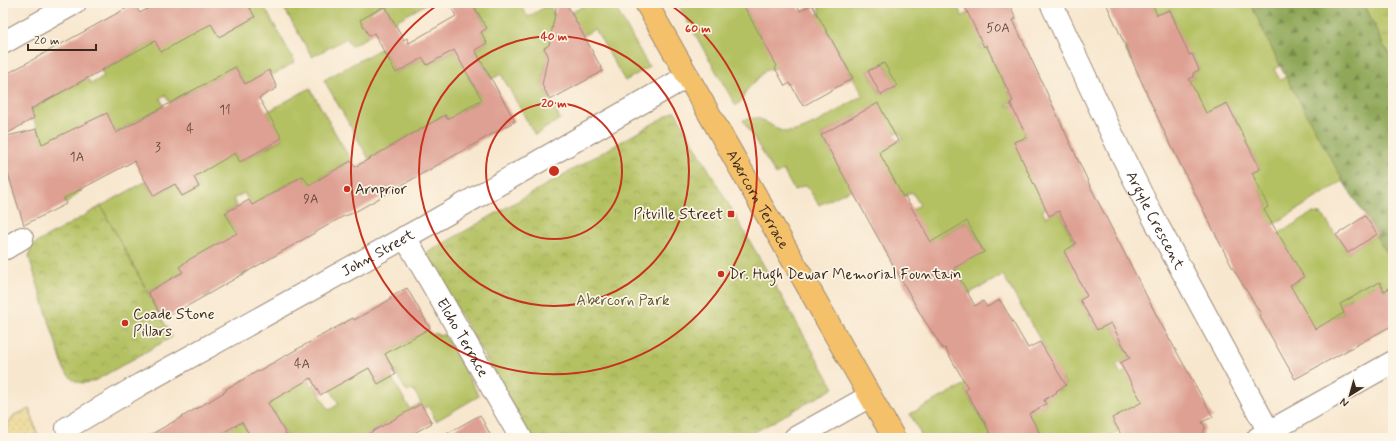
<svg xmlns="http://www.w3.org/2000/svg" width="1396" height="441" font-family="Mynerve,sans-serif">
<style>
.grass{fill:url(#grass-tufts);stroke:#787640}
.forest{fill:url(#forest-firs);stroke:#65683b}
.sand{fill:url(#sand-dots);stroke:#94825e}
.park{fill:url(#park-crowns);stroke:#787640}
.garden{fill:#b4c162;stroke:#787640;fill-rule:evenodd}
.building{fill:#dea093}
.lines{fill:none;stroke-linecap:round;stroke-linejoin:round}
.minor-casing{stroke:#9a8876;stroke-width:24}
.major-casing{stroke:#9a8876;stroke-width:24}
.minor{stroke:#fff;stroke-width:22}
.major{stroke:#f4c16b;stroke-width:22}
.ring{fill:none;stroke:#c8321e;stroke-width:2}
.poi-dot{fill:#c8321e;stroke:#fcf5e5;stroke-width:1.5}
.labels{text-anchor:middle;stroke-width:3.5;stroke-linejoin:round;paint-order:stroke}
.number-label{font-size:13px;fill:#64483b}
.poi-label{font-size:15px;fill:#3b2a1e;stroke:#fcf5e5;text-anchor:start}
.street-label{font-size:15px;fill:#3b2a1e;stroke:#fcf5e5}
.park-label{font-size:15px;fill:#5f5732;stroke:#fcf5e5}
.centre{fill:#c8321e;stroke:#fcf5e5;stroke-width:2}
.ring-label{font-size:12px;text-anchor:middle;font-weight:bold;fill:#c8321e;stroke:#fcf5e5;stroke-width:3.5;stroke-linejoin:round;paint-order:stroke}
</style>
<defs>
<pattern id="grass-tufts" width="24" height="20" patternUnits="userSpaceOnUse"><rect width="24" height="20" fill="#b4c162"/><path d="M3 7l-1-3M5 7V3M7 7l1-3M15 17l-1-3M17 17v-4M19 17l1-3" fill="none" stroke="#949d50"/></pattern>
<pattern id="forest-firs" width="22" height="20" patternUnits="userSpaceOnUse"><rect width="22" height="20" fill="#8fa758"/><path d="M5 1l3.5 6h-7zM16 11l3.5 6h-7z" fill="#768848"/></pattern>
<pattern id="sand-dots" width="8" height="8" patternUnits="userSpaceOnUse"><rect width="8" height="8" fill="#eeda9e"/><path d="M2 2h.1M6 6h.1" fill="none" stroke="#cdbb88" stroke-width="1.8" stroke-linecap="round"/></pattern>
<pattern id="park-crowns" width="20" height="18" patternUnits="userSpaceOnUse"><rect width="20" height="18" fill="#b4c162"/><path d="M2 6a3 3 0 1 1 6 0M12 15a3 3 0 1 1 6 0" fill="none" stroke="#949d50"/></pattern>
</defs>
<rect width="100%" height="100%" fill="#fcf5e5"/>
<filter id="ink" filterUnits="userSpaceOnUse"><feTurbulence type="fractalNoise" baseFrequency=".025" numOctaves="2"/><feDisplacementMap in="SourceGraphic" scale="8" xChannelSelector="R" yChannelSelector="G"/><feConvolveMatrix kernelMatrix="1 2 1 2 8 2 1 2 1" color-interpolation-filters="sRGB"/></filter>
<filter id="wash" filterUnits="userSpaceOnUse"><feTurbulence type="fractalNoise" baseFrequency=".012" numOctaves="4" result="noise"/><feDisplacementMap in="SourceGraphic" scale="16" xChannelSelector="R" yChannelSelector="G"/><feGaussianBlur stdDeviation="0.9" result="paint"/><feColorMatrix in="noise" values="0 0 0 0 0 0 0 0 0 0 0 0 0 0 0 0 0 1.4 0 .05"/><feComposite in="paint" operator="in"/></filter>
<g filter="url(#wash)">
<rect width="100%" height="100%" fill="#f8e7cf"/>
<path class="grass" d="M1364,3H1392L1393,57L1383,45Z"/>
<path class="forest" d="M1250,3H1364L1383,45L1393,57V263L1375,235L1377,234L1343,181L1280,66Z"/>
<path class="sand" d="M30,409L38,438H3V424L11,421L14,415Z"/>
<g class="park">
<path d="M675,111L834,388L744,438H532L425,254Z"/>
<path d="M101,206L172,337L98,379C83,386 73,384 64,369L29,257L31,246Z"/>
</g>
<g class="garden">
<path d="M256,3H262L295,62L271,76L269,71L245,84L235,67L170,103L165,95L160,98L164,106L105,138L88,184L66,204L56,176L52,177L31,110L87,78L91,84L104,76L101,71L205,13L219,37L255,17L249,7Z"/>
<path d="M281,3H428L394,22L384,4L370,12L371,14L369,36L351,46L347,38L312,57Z"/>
<path d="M473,3H519L528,17L545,7L544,4L548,3L558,20L589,3L592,8L601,3H613L649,67L625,81L595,29L562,47L544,48L548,55L542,85L560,119L535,135L501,74L492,79L475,50L487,43L481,32L487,28Z"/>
<path d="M677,3H742L761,37L779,27L783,34L821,12L816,3H967L958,7L962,16L973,12L983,33L1013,20L1016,26L982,42L983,45L979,47L980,49L986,45L1013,101L1007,104L1008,106L1010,105L1012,107L1043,92L1028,136L1015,142L1069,196L1042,210L1046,217L1057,212L1058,209L1077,247L1074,245L1064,251L1068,259L1098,290L1080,300L1097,330L1111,323L1130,358L1116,365L1121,374L1173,346L1150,401L1112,419L1119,431L1107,438H1043L1026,410L1036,404L1039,408L1046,404L1044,400L1066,385L1062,378L965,390L993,438H923L910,414L977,378L1034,356L1046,350L1003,275L968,294L954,268L984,251L967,221L931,242L907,213L920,205L912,192L904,196L905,198L900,200L878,152L903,139L899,132L894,134L857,115L821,135L852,189L819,205L806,185L794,190L783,170L776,175L743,120C747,119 752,118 756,118C768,120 775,131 787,132C808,132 844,106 863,95L827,31L805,44L808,49L775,68L765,71L746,91L742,100L736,106ZM884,63L897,86L881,95L868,71Z"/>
<path d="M1152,3H1250L1280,66L1274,69L1280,80L1286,77L1343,181L1263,231L1254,214L1268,207L1260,190L1237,180L1260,169L1246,141L1223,152L1218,141L1241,130L1227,103L1204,114L1180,84L1194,77L1193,73L1199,70L1192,54L1185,57L1162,47L1131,61L1125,47L1176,24L1170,10L1157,15Z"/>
<path d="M382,48L396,73L423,58L428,65L458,48L473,74L469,77L482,100L461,111L478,142L465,149L445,115L369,159L324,80Z"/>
<path d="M310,88L351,161L320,178L333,201L321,207L303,176L261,199L272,219L263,225L244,193L233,199L237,206L225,213L240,238L231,243L248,272L241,276L221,242L190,260L210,294L204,297L185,263L180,267L183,272L148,292L101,206L145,182L154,196L175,184L182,196L199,187L192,175L227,139L240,162L282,139L267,112Z"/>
<path d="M1312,213L1321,214L1324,217L1348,253L1375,235L1393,263V286L1384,291L1380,282L1367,289L1372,298L1357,306L1352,297L1340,304L1344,313L1334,318L1351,349L1346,351L1338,335L1260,315L1256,306L1304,277L1299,269L1287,276L1278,234Z"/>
<path d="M428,329L432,335L435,333L440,336L444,334L479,396L436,421L428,406L413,415L421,429L407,438H393L385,424L361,438H286L288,437L273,411L265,405L283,394L292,353L311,386L314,385L329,410L339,404L327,384L350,378L357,375L363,357L378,384L387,379L369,339L410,409L421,403L413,389L407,392L385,354Z"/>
<path d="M242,422L251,438H211Z"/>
</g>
<g id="blocks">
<g class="building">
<path d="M158,3H247L255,17L219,37L211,24L161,52L155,41L31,109L34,118L3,136V76L134,4L140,13Z"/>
<path d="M448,3H472L487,28L481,32L487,43L475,50L515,121L353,213L342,217L311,235L191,304L167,317L165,315L162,317L148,292L183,272L179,267L190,259L237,233L225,213L249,200L252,205L303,176L309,185L351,161L355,167L445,115L447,119L482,100L454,50L427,65L423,58L396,73L374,33L369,36L360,20L385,6L404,40L407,38L409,43L456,16Z"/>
<path d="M557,3H566L603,71L550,100L542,85L548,55L544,48L549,45Z"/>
<path d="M742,3H796L800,11L812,5L853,78L803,106L790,83L785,86L775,68L777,66Z"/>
<path d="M963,3H1009L1016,19L1013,20L1092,190L1160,322L1213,417L1202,422L1205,427L1202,438H1123L1112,418L1142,402L1120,363L1130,358L1111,323L1097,330L1080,300L1087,296L1064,251L1076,244L1059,211L1049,216L1018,151L1014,142L1027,137L1010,103L1013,101L1000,74L986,45L984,47Z"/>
<path d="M1106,3H1152L1157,15L1170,10L1189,55L1192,54L1199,70L1193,73L1194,77L1189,79L1206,113L1227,103L1260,169L1252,173L1268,207L1264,210L1304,277L1290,285L1315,329L1344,313L1340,304L1380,282L1384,291L1393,286V325L1295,379L1259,315L1261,314L1232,267L1191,186L1162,127Z"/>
<path d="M884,63L897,86L881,95L868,71Z"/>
<path d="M235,67L245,84L269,70L277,88L259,98L282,138L240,162L235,153L194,177L199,187L182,196L175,184L154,196L134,161L64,198L66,204L24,225L3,158V137L37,129L42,144L107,113L116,133Z"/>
<path d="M878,103L898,141L879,152L903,197L905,196L931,242L967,221L984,252L954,268L975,306L983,301L987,307L1000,300L1028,348L1040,342L1066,385L1056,391L1057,392L1044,400L1046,404L1029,414L1043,438H992L985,423L965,390L968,388L945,348L943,349L921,315L821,135Z"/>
<path d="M1365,216L1377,234L1348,253L1336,235Z"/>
<path d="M407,288L430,328L385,354L396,374L378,384L369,368L320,395L311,378L268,403L288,438H251L242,422L213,438H145L213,399L226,391V389L353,318L354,320L391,299L390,297Z"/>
<path d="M421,404L432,423L406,438H361Z"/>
<path d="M480,415L492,438H439Z"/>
</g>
</g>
</g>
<g filter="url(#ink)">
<use href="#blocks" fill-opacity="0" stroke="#9a8876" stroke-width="1"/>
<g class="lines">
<defs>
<g id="minor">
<path id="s1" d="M1051,3L1120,151L1151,213L1269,432"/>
<path d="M3,43L75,3"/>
<path id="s2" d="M405,237L521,438"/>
<path d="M6,248L22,238"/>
<path id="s3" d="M67,428L141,384L431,223L688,76"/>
<path d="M795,438L870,396"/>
<path d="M1258,438L1393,362"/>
</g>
<g id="major">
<path id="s4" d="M646,3L894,438"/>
</g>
</defs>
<use href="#minor" class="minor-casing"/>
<use href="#major" class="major-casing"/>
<use href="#minor" class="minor"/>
<use href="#major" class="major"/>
</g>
</g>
<g class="ring">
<circle cx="554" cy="171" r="68"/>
<circle cx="554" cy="171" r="135"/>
<path d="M669 4A203 203 0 1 1 439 4"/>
</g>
<g class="poi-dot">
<circle cx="347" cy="189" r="4"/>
<rect x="727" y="210" width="8" height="8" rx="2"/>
<circle cx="721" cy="274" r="4"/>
<circle cx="125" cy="323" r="4"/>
</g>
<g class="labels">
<g class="number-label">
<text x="998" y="32">50A</text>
<text x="225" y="114">11</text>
<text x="190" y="133">4</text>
<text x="158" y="151">3</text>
<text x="77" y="161">1A</text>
<text x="311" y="203">9A</text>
<text x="302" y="368">4A</text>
</g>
<g class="poi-label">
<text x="355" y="194">Arnprior</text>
<text x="723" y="219" text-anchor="end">Pitville Street</text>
<text x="729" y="279">Dr. Hugh Dewar Memorial Fountain</text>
<text x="133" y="319">Coade Stone<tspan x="133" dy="17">Pillars</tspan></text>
</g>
<g class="street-label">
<text dy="5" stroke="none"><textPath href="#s4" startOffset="226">Abercorn Terrace</textPath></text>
<text dy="5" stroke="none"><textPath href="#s1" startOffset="241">Argyle Crescent</textPath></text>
<text dy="5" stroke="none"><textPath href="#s3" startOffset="357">John Street</textPath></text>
<text dy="5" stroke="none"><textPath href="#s2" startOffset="116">Elcho Terrace</textPath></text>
</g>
<g class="park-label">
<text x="623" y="305">Abercorn Park</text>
</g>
</g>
<circle cx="554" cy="171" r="6" class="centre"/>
<g class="ring-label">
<text x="698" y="32">60 m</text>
<text x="554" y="40">40 m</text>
<text x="554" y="107">20 m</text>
</g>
<rect width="1396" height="441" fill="none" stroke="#fcf5e5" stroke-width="16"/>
<g transform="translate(1350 395) rotate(217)" stroke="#fcf5e5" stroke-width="3" paint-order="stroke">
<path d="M0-3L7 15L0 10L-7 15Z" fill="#3b2a1e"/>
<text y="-6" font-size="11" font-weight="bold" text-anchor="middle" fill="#3b2a1e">N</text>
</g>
<path d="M28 44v6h68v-6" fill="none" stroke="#3b2a1e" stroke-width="2"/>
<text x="34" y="44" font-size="12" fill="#3b2a1e" stroke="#fcf5e5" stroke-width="3" paint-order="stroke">20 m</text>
</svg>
